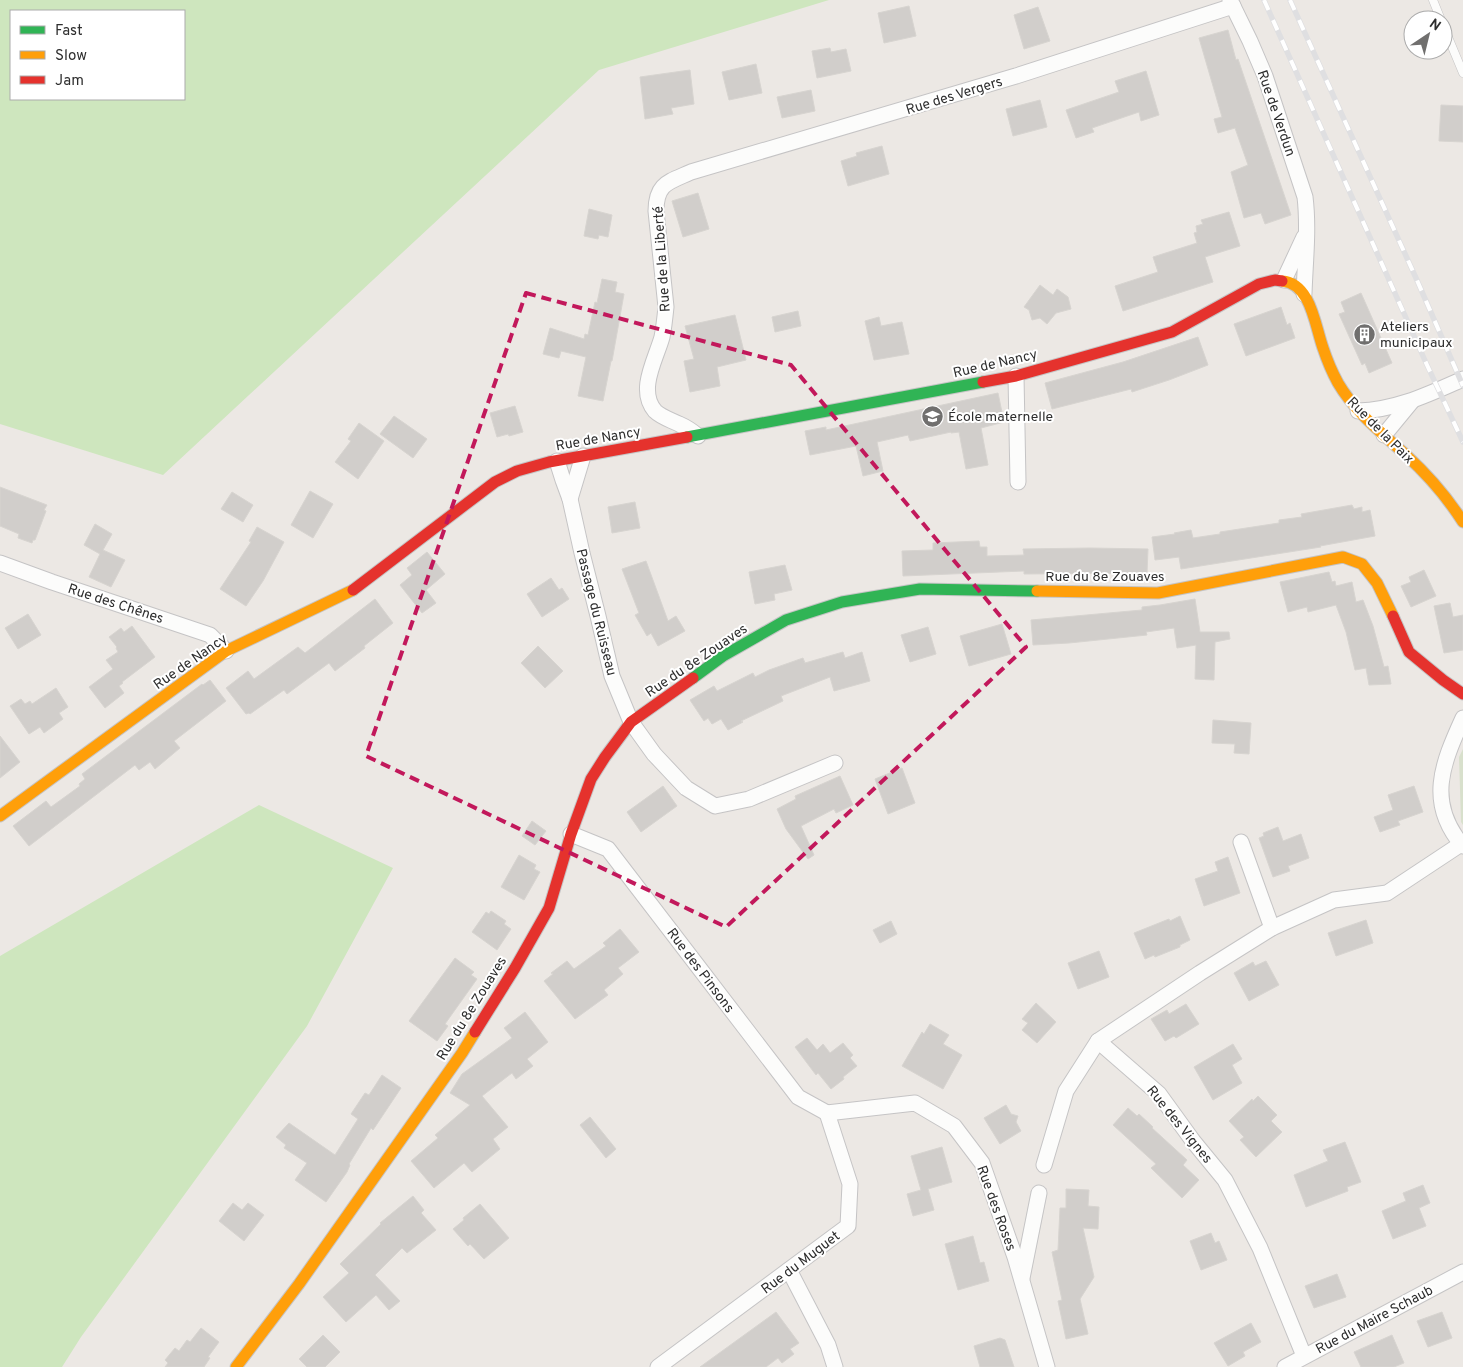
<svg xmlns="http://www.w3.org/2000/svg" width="1463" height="1367" font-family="Overpass,sans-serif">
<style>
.green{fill:#cee6be;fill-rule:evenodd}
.cemetery{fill:#d8e0cc}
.building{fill:#d1cecb;stroke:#d7d4d0}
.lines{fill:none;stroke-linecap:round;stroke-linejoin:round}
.lane-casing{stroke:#c5c4c5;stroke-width:9}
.street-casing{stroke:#c5c4c5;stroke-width:17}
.fast-casing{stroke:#c5c4c5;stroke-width:13}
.slow-casing{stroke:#c5c4c5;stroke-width:13}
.jam-casing{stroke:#c5c4c5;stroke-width:13}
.lane{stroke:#fcfcfb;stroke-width:8}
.street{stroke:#fcfcfb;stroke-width:15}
.fast{stroke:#30b455;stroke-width:11}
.slow{stroke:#ff9f0a;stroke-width:11}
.jam{stroke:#e5322d;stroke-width:11}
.rail-casing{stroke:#dfdfe1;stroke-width:5.5}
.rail{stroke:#fff;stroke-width:4;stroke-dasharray:11;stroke-linecap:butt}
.marked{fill:none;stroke:#c2185b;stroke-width:4;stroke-dasharray:10 6;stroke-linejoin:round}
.labels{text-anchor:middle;stroke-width:4;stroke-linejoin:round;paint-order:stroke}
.street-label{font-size:14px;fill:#2e2e2e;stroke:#fff}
.poi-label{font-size:14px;fill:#2e2e2e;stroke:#fff;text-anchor:start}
</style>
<rect width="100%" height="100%" fill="#ece8e4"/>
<g class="green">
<path d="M0,0H829L599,70L163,475L0,424ZM184,11V99H11V11Z"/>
<path d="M259,805L393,868L307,1026L81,1337L62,1367H0V956Z"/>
</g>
<path class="cemetery" d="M1463,749V825L1461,822L1459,757Z"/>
<g class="building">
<path d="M909,6L916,36L884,43L878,13Z"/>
<path d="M1038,7L1050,41L1024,49L1014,15Z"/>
<path d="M1228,30L1236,60L1238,59L1291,215L1265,224L1261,213L1244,218L1231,172L1248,165L1235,128L1218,133L1214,119L1222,117L1199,38Z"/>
<path d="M830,48L831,52L846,49L851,71L817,78L812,51Z"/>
<path d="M756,64L762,93L729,100L722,72Z"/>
<path d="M690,70L694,104L671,108L673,114L645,119L640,77Z"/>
<path d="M1146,71L1159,115L1141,121L1139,112L1092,128L1094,132L1076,138L1066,110L1119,92L1115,81Z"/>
<path d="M811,90L815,111L782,118L777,97Z"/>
<path d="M1040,100L1047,127L1013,136L1006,109Z"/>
<path d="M1441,105L1463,106V142L1439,141Z"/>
<path d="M882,146L889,174L848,186L841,161L857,156L856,153Z"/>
<path d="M698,193L709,229L683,237L672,201Z"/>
<path d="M589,209L612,215L608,237L599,235L598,239L584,236Z"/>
<path d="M1229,212L1240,246L1205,257L1213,282L1123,311L1115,286L1158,272L1153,257L1197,243L1194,233L1197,232L1196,226L1203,224L1201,220Z"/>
<path d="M602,279L617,282L615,292L624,294L612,361H611L603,401L578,396L586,357L561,351L559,358L543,354L550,328L584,339L585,334L588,335L595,302L597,303Z"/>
<path d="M1040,285L1053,295L1057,289L1068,297L1071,309L1056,313L1047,324L1040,318L1032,320L1029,310L1024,307Z"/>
<path d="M1361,293L1392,363L1369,373L1365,363L1362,365L1339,314L1345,312L1341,302Z"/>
<path d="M1281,307L1287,325L1290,323L1295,338L1246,356L1234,324Z"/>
<path d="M798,311L801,326L775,332L772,317Z"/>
<path d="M735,315L746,360L717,367L720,386L690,392L684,361L694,359L685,326Z"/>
<path d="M879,317L881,326L902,322L909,354L874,360L865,321Z"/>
<path d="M1198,337L1208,365L1169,380L1132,392L1131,389L1052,409L1045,383L1123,362Z"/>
<path d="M998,393L1004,422L981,428L988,465L966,469L959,432L951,433V432L910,441L908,435L877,442L883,471L863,476L856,446L810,455L805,431L826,427V430Z"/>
<path d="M515,406L523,432L509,436L508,434L497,437L490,413Z"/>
<path d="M394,416L427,439L413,458L380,434Z"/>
<path d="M359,423L384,441L358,479L335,462L351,441L348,439Z"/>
<path d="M0,487L47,505L44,510L46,511L35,540H33L32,543L18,538L19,534L0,526Z"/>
<path d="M310,491L333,504L313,538L291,525Z"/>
<path d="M232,492L253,505L243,522L221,509Z"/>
<path d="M635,502L640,528L612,533L608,507Z"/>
<path d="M1352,505L1354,509L1362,507V512L1370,510L1375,536L1320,546L1321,547L1181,569L1179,557L1155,560L1152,537L1175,534L1174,533L1191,530L1193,538L1220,534V532L1279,523V520L1302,517L1301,514Z"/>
<path d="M95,524L112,534L103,550L125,560L111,587L89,577L100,554L84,545Z"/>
<path d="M257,527L284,542L263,581L246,606L220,589L251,542L249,541Z"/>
<path d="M979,541L980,547H987V556L1024,555L1023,549L1090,548L1148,549L1147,573L1024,574V571L903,576L902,551L933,550V543Z"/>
<path d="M427,552L445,574L426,590L436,603L422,613L400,585L412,575L407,568Z"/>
<path d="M646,561L668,621L676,616L685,631L658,646L651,633L647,636L635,615L639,613L622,569Z"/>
<path d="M785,565L792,590L774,594L775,600L755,604L749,572Z"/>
<path d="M1424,570L1436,596L1411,607L1401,586L1411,582L1409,577Z"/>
<path d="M1329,572L1332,582L1335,581L1336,586L1352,582L1356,602L1363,600L1373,626L1384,667L1388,666L1391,684L1369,685L1366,668L1355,670L1346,632L1336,605L1308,612L1307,607L1288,612L1280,582Z"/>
<path d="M551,578L559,590L562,588L569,599L542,617L527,594Z"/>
<path d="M375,599L393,623L364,646L365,648L335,671L329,663L287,694L284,690L250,714L249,713L246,714L226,688L248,671L254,679L298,647L305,653Z"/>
<path d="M1195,599L1200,632H1229L1230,639L1215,642L1214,680L1195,679L1196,645L1177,648L1174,628L1146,632L1147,635L1069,643L1033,645L1031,620L1142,610V607L1160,605Z"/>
<path d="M1450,603L1453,617L1463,615V650L1444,653L1434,606Z"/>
<path d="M28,614L41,635L18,649L5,628Z"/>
<path d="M1002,624L1011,654L969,666L960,636Z"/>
<path d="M132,626L155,657L122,682L123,683L119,686L124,693L105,708L89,687L113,669L106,660L118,652L116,648L117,647L109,637L121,628L124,632Z"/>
<path d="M928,627L936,654L910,662L901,635Z"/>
<path d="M538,646L563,671L545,688L521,663Z"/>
<path d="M843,652L845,658L862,652L870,681L834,691L830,677L781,696L783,701L741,721L743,722L728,730L721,719L712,724L708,718L704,721L690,700L714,686L717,691L753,673L755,677L769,670L803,658L805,663Z"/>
<path d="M210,680L226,701L174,741L180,748L155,769L150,762L139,770L135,765L29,846L13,826L46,801L51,807L80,786L79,784L85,779L82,774L202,684L203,685Z"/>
<path d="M56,688L68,707L59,713L63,719L44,733L40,727L29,734L10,706L21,699L25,704L30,701L32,704Z"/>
<path d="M1213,720L1251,723L1249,754L1234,753L1235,744L1212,743Z"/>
<path d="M0,736L20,762L0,778Z"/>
<path d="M902,768L915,803L888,814L875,779Z"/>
<path d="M840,776L853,805L836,813L834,809L801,826L814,855L808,859L786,829L777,809L796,799L795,796Z"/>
<path d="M663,786L677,806L641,832L627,812Z"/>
<path d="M1414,786L1423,812L1398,821L1400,825L1380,832L1374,817L1393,810L1388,795Z"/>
<path d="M532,821L546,831L535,845L522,836Z"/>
<path d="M1278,827L1283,841L1301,834L1309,858L1288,866L1290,871L1273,877L1259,838L1264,836L1263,833Z"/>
<path d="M519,855L536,865L534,869L540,872L524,900L501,887Z"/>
<path d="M1228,857L1240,893L1204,906L1195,879L1218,871L1215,862Z"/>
<path d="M491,911L506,921L504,924L511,929L497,950L472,932L486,912L489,914Z"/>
<path d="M1180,916L1190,940L1180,945V947L1155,957L1154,955L1145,959L1134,933L1169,919L1170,921Z"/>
<path d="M1366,920L1373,943L1336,956L1328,933Z"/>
<path d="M891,921L897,934L880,943L873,930Z"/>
<path d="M620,929L639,952L618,968L623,974L604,990L608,995L575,1019L544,981L553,974L551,973L567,961L574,969L606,946L603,943Z"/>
<path d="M1099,951L1109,977L1078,989L1068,963Z"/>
<path d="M455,958L474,972L471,975L477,979L445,1024L448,1026L437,1041L409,1021Z"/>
<path d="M1266,961L1279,985L1249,1001L1234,973L1253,962L1255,966Z"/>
<path d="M1036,1003L1056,1022L1037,1043L1022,1030L1028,1023L1022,1019Z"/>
<path d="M1186,1004L1199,1024L1176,1038L1174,1036L1165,1041L1151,1019L1167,1010L1169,1014Z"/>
<path d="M525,1012L548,1042L527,1059L533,1066L516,1079L512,1073L482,1096L508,1127L493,1139L500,1149L472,1172L464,1163L434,1188L411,1161L438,1138L435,1135L470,1105L450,1093L462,1074L512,1038L504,1028Z"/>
<path d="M930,1024L949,1035L943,1044L962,1055L943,1089L902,1066L922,1032L924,1034Z"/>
<path d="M807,1038L817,1050L823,1044L830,1053L843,1043L853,1055L850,1058L857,1066L843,1077L844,1079L831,1089L818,1073L816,1075L795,1047Z"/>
<path d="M1233,1044L1242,1059L1232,1065L1242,1083L1213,1100L1194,1067Z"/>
<path d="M382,1075L401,1088L373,1130L371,1128L349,1164L350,1165L347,1172L326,1202L295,1180L307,1163L284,1148L286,1145L276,1137L289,1123L335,1155L358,1119L351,1114L365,1093L369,1095Z"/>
<path d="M1258,1096L1277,1115L1271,1121L1282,1132L1256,1157L1240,1140L1244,1137L1229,1121L1252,1099L1253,1101Z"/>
<path d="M1006,1105L1011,1114L1018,1116L1016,1122L1021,1131L1000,1144L984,1118Z"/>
<path d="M1128,1108L1137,1116L1139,1114L1153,1127L1152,1128L1187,1160L1183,1165L1199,1180L1182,1198L1151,1168L1156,1164L1113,1125Z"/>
<path d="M590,1117L616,1149L606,1158L580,1125Z"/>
<path d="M1345,1142L1361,1182L1347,1187L1348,1191L1306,1207L1294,1175L1328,1161L1323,1150Z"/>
<path d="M942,1147L952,1182L928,1189L934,1210L913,1216L907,1194L921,1190L911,1156Z"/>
<path d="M1423,1185L1430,1203L1419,1208L1426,1226L1393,1239L1382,1211L1406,1201L1403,1193Z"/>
<path d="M1066,1189L1089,1190L1088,1206L1099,1207L1098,1229L1083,1228L1094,1277L1080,1299L1088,1334L1066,1339L1058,1301L1062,1300L1052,1252L1058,1250L1060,1208H1066Z"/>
<path d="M413,1196L424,1210L421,1213L436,1230L407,1253L402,1248L375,1275L400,1301L389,1310L376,1295L346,1322L323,1297L349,1273L340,1264L381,1224L380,1223Z"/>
<path d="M233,1203L242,1210L248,1203L264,1215L244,1241L219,1221Z"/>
<path d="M480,1204L509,1238L484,1259L470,1244L468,1246L453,1229L464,1220L463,1218Z"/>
<path d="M1211,1233L1215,1243L1219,1241L1227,1260L1201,1270L1190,1241Z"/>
<path d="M973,1236L980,1263L984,1262L989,1281L958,1290L945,1244Z"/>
<path d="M1337,1274L1346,1297L1314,1308L1305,1286Z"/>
<path d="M776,1312L799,1343L790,1349L794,1354L782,1363L778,1358L766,1367H700Z"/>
<path d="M1442,1312L1452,1338L1428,1347L1417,1321Z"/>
<path d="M1251,1323L1261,1342L1243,1352L1245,1356L1228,1366L1214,1343Z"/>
<path d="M201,1328L219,1342L208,1357L210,1358L204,1367H165L168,1363L165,1360L175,1348L179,1351L187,1340L190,1342Z"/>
<path d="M323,1335L340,1352L325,1367H307L299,1359Z"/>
<path d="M1392,1335L1404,1363L1394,1367H1361L1354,1352Z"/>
<path d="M1000,1338L1005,1340L1014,1367H980L974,1346Z"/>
</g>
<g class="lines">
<defs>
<g id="lane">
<path d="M1433,0L1441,20"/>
<path d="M1443,25L1463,73"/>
</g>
<g id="street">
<path d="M1230,0L1250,41L1265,76L1305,197C1309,229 1305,262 1304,294"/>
<path d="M1284,280L1304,237"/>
<path d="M1016,376L1018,482"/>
<path d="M1358,411C1396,410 1429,394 1463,379"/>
<path d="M1384,435L1412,401"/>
<path d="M698,436C692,431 686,427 679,424C671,420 661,417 655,411C637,390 656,359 662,337C664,327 665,317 666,307L656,211C656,183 669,182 691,172L1016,76L1233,6"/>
<path d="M557,461L563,480L570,499L582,553L598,616L612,676L631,722L654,754L686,788L715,806L749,799L835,763"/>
<path d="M570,499L583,456"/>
<path d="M0,563L52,582L210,635L226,651"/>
<path d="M1463,718C1442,764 1426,803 1463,846"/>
<path d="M571,834L608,849L798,1097L827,1113"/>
<path d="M1241,842L1272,928"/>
<path d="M1098,1041L1159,1094L1193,1141L1225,1180L1260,1248L1304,1356"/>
<path d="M827,1113L915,1103L954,1126L982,1163L1015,1257L1047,1367"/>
<path d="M1044,1165L1066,1091L1098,1041L1200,973L1272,928L1334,900L1387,893L1461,844"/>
<path d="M789,1270L828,1345L835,1367"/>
<path d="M1022,1278L1039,1193"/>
<path d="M658,1367L848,1226L850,1184L827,1113"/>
<path d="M1285,1367L1463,1272"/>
</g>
<g id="fast">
<path d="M687,437L983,382"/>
<path d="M693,678L723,656L786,620L842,602L920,589L1037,591"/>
</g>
<g id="slow">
<path d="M1282,281C1311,283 1315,326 1323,348C1327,360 1332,372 1338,383C1355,412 1382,433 1406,455C1428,475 1447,497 1463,522"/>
<path d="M1037,591L1158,593L1343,557L1362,564L1377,583L1393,616"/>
<path d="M0,816L226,651L353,590"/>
<path d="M236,1367L299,1284L462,1053L475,1032"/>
</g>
<g id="jam">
<path d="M983,382L1016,376L1172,332L1259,284L1275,280L1282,281"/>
<path d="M353,590L495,482L517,471L549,462L687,437"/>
<path d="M1393,616L1409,652L1443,680L1463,694"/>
<path d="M475,1032L515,968L549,908L571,834L591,779L605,757L631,722L693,678"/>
</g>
</defs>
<use href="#lane" class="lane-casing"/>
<use href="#street" class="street-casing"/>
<use href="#fast" class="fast-casing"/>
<use href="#slow" class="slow-casing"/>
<use href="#jam" class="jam-casing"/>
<use href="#lane" class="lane"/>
<use href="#street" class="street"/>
<use href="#fast" class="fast"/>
<use href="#slow" class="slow"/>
<use href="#jam" class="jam"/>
<defs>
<g id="rail">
<path d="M1264,0L1427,365L1463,442"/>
<path d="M1290,0L1416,278L1463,386"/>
</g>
</defs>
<use href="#rail" class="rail-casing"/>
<use href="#rail" class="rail"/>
</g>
<path class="marked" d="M526,293L791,365L1026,647L726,927L366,756Z"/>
<defs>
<symbol id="building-disc" viewBox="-11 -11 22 22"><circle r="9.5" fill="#706f6e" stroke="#fff"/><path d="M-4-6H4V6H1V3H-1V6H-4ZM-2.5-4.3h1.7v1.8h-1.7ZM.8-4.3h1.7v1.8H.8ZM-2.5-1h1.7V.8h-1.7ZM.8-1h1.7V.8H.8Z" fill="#fff"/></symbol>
<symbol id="school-disc" viewBox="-11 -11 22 22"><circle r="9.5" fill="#706f6e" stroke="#fff"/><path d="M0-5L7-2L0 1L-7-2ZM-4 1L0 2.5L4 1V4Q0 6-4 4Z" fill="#fff"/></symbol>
</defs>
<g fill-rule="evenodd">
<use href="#building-disc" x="1352" y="322" width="25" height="25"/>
<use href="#school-disc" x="920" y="404" width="25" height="25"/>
</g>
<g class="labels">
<g class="street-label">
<text transform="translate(954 95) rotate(-17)" y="5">Rue des Vergers</text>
<text transform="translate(1277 113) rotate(71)" y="5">Rue de Verdun</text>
<text transform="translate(661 259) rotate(-94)" y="5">Rue de la Liberté</text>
<text transform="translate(995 363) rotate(-13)" y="5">Rue de Nancy</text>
<text transform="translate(1381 430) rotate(45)" y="5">Rue de la Paix</text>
<text transform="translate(598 438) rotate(-10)" y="5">Rue de Nancy</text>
<text x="1105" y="581">Rue du 8e Zouaves</text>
<text transform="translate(116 603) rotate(18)" y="5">Rue des Chênes</text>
<text transform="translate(597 612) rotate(76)" y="5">Passage du Ruisseau</text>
<text transform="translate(696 660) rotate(-34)" y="5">Rue du 8e Zouaves</text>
<text transform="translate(190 661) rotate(-35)" y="5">Rue de Nancy</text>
<text transform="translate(701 970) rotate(53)" y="5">Rue des Pinsons</text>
<text transform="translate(471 1008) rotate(-58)" y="5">Rue du 8e Zouaves</text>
<text transform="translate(1180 1124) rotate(51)" y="5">Rue des Vignes</text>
<text transform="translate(997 1208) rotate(70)" y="5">Rue des Roses</text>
<text transform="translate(800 1262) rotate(-37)" y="5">Rue du Muguet</text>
<text transform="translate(1374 1319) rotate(-28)" y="5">Rue du Maire Schaub</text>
</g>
<g class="poi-label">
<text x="1380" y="331">Ateliers<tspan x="1380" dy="16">municipaux</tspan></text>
<text x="948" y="421">École maternelle</text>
</g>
</g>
<rect x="10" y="10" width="175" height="90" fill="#ffffff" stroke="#ababab"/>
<rect x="20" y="26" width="25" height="8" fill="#30b455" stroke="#ababab"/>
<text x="55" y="35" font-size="15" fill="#2e2e2e">Fast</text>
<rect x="20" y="51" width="25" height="8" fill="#ff9f0a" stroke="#ababab"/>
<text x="55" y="60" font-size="15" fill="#2e2e2e">Slow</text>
<rect x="20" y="76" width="25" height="8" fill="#e5322d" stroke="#ababab"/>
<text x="55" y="85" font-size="15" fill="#2e2e2e">Jam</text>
<g transform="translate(1428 35) rotate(35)"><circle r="24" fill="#ffffff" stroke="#ababab"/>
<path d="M0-4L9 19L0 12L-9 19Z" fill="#706f6e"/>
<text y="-8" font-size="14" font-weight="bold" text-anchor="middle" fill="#2e2e2e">N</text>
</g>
</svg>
